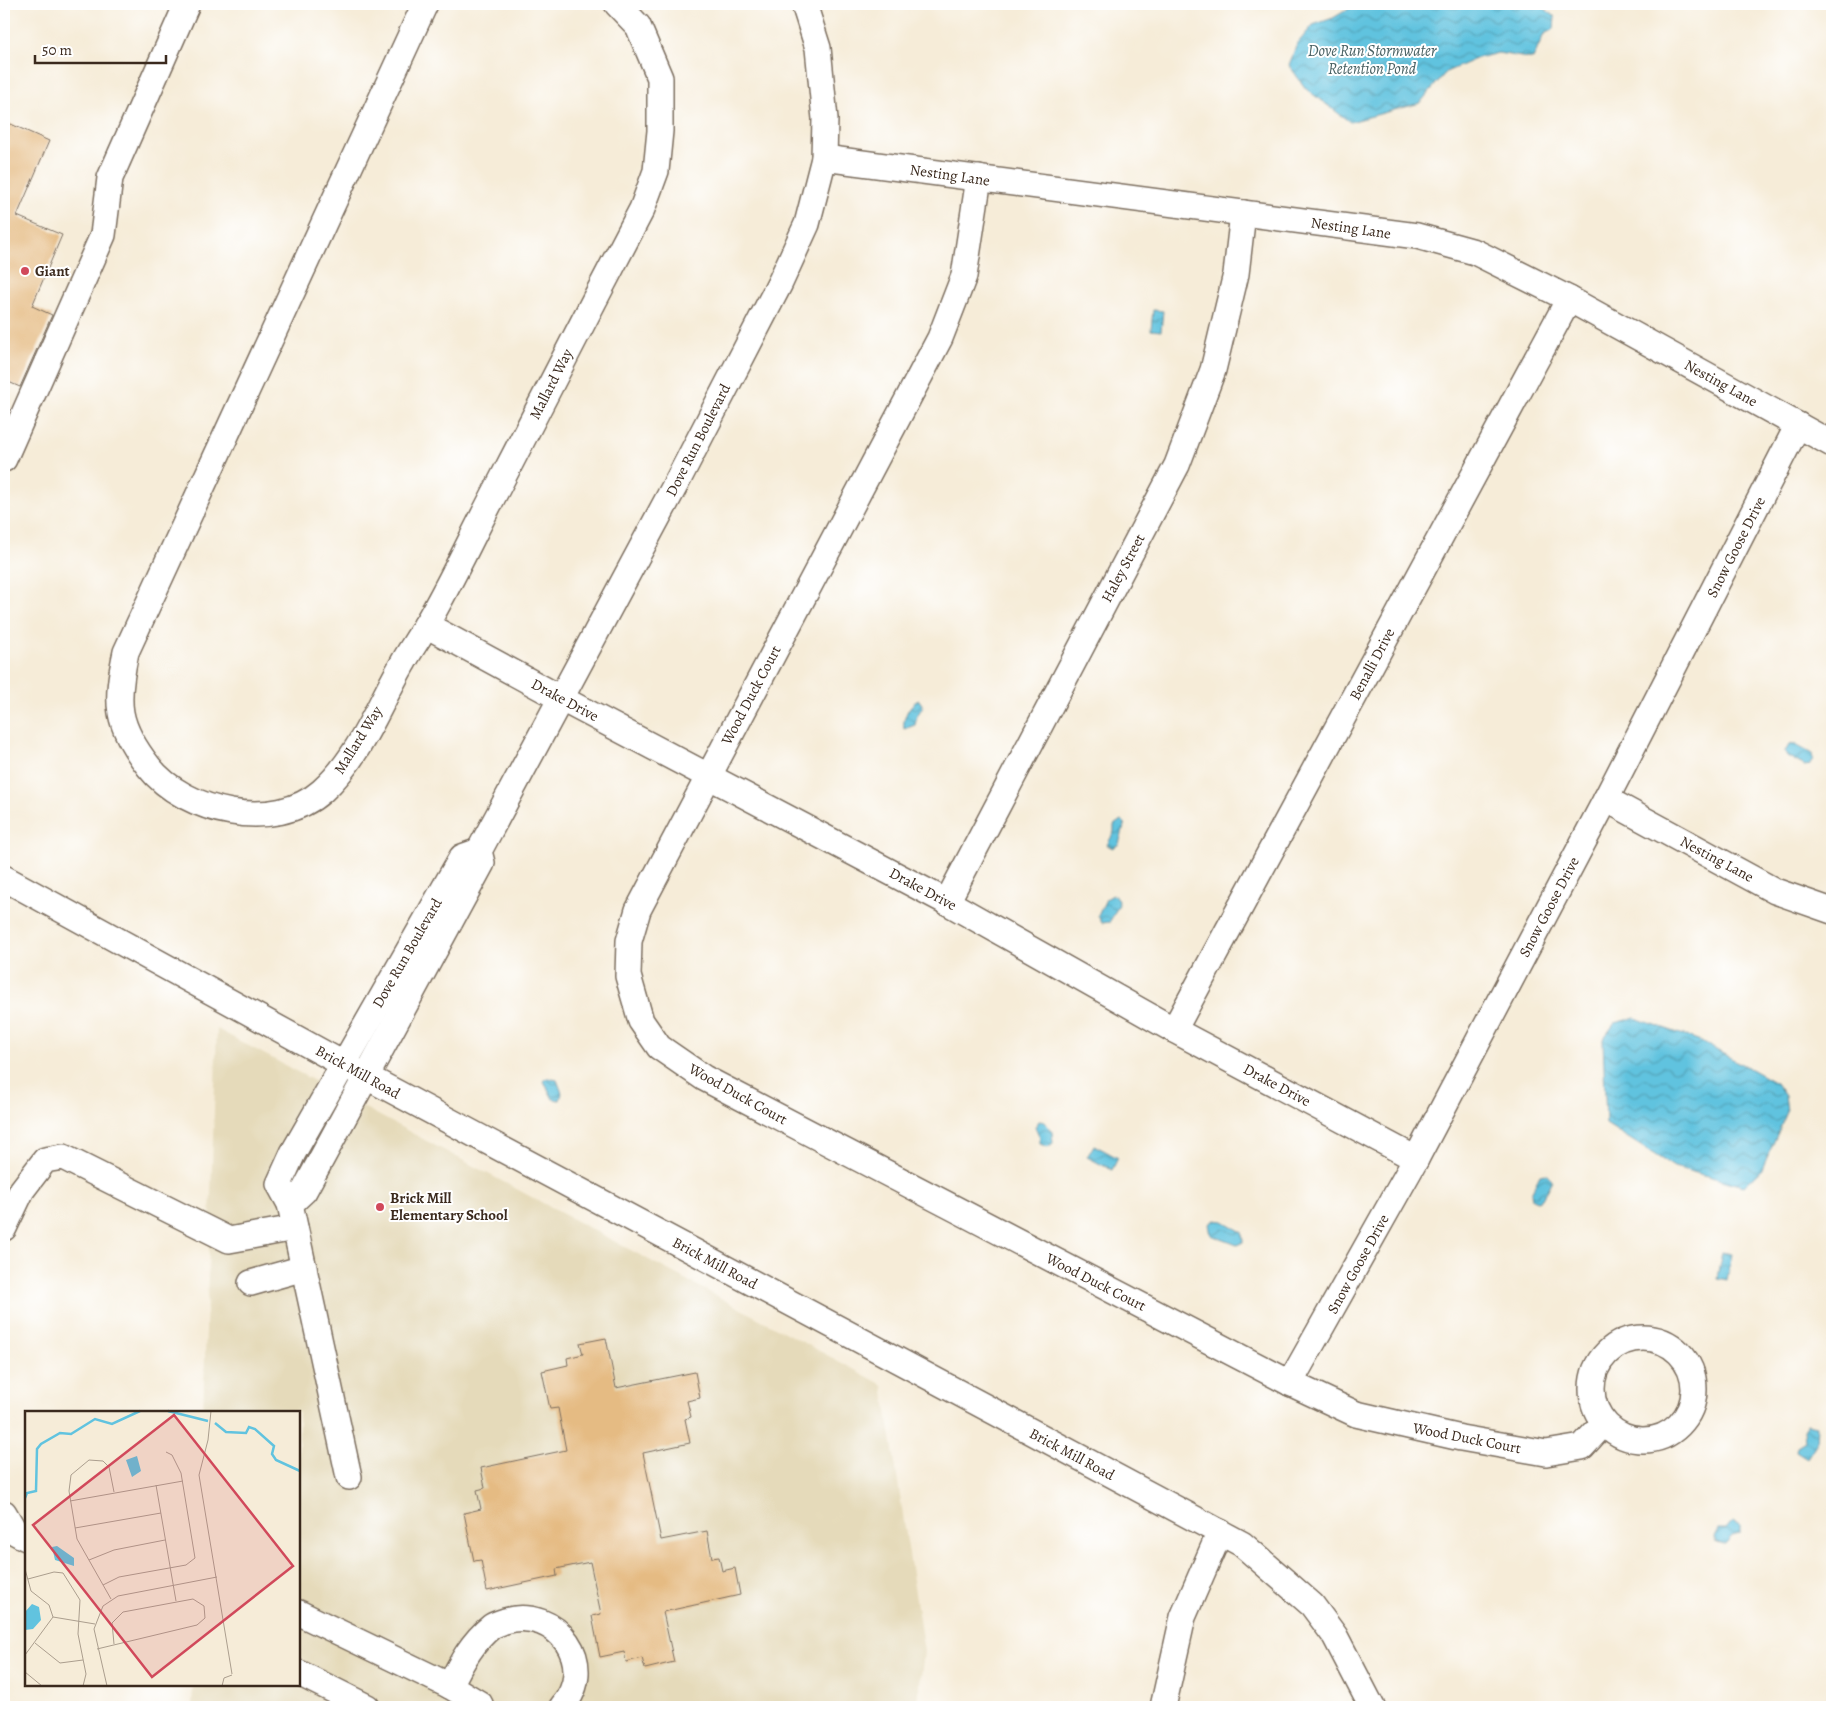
<svg xmlns="http://www.w3.org/2000/svg" width="1836" height="1711" font-family="Alegreya,serif">
<style>
.built{fill:#e5daba}
.water{fill:url(#water-waves);stroke:#4e767e}
.building{fill:#e5bb83}
.lines{fill:none;stroke-linecap:round;stroke-linejoin:round}
.minor-casing{stroke:#7c6e5f;stroke-width:28}
.minor{stroke:#fff;stroke-width:25}
.poi-dot{fill:#d1495b;stroke:#fff;stroke-width:2}
.labels{text-anchor:middle;stroke-width:4;stroke-linejoin:round;paint-order:stroke}
.street-label{font-size:15px;fill:#3b2a1e;stroke:#fff}
.poi-label{font-size:15px;font-weight:bold;fill:#3b2a1e;stroke:#fff;text-anchor:start}
.water-label{font-size:16px;font-style:italic;fill:#486062;stroke:#fff}
.inset-river{fill:none;stroke:#61c3df;stroke-width:2.5}
.inset-road{fill:none;stroke:#ab9e8e;stroke-width:1}
.view{fill:#d1495b;fill-opacity:0.15;stroke:#d1495b;stroke-width:2.5}
.inset-edge{fill:none;stroke:#3b2a1e;stroke-width:2.5}
</style>
<defs>
<pattern id="water-waves" width="16" height="10" patternUnits="userSpaceOnUse" patternTransform="scale(1.25)"><rect width="16" height="10" fill="#61c3df"/><path d="M0 5q4-4 8 0t8 0" fill="none" stroke="#519fb4"/></pattern>
</defs>
<rect width="100%" height="100%" fill="#fff"/>
<filter id="ink" filterUnits="userSpaceOnUse"><feTurbulence type="fractalNoise" baseFrequency=".02" numOctaves="2"/><feDisplacementMap in="SourceGraphic" scale="10" xChannelSelector="R" yChannelSelector="G"/><feConvolveMatrix kernelMatrix="1 2 1 2 8 2 1 2 1" color-interpolation-filters="sRGB"/></filter>
<filter id="wash" filterUnits="userSpaceOnUse"><feTurbulence type="fractalNoise" baseFrequency=".0096" numOctaves="4" result="noise"/><feDisplacementMap in="SourceGraphic" scale="20" xChannelSelector="R" yChannelSelector="G"/><feGaussianBlur stdDeviation="1.12" result="paint"/><feColorMatrix in="noise" values="0 0 0 0 0 0 0 0 0 0 0 0 0 0 0 0 0 1.4 0 .05"/><feComposite in="paint" operator="in"/></filter>
<g filter="url(#wash)">
<rect width="100%" height="100%" fill="#f6ecd8"/>
<path class="built" d="M217,1029L883,1385L924,1652L917,1707H192L193,1685H299V1412H203Z"/>
<g class="water">
<path d="M1357,4H1539L1555,17L1554,29L1544,34L1533,59L1498,53L1478,58L1446,72L1420,103L1350,122L1306,89L1289,65L1297,44L1313,25L1333,18Z"/>
<path d="M1153,310L1163,311L1161,331L1151,330Z"/>
<path d="M919,700L923,706L917,716L915,725L904,729C902,720 909,703 919,700Z"/>
<path d="M1794,744L1812,754L1813,759L1809,765L1805,766L1787,756L1785,752L1789,745Z"/>
<path d="M1121,820L1125,823L1119,844L1113,848L1107,845L1114,832V825Z"/>
<path d="M1113,895L1117,898L1119,904L1110,922L1102,923L1098,916L1106,899Z"/>
<path d="M1635,1018L1698,1040L1776,1083L1785,1096L1787,1112L1762,1169L1744,1186L1674,1167L1606,1124L1603,1039L1615,1023Z"/>
<path d="M547,1078L557,1080L562,1093L560,1100L553,1099L544,1081Z"/>
<path d="M1039,1121L1045,1122L1052,1132L1053,1143L1048,1147L1040,1144V1137L1035,1127Z"/>
<path d="M1094,1145L1118,1158L1112,1170L1087,1157Z"/>
<path d="M1546,1174L1552,1180L1542,1199L1537,1201L1532,1199L1531,1193L1540,1175Z"/>
<path d="M1215,1220L1223,1221L1242,1232L1243,1242L1237,1245L1211,1235L1209,1224Z"/>
<path d="M1722,1252L1732,1254L1727,1280L1717,1278Z"/>
<path d="M1808,1424L1817,1426L1816,1444L1807,1458L1796,1451L1797,1446L1805,1441L1804,1430Z"/>
<path d="M1732,1522L1740,1526V1534L1732,1536L1725,1544L1716,1542L1714,1537L1718,1529H1726Z"/>
</g>
<g id="blocks">
<g class="building">
<path d="M4,121L49,141L17,216L62,235L32,306L52,315L20,387L4,380Z"/>
<path d="M606,1338L616,1388L695,1372L700,1398L687,1401L691,1417L685,1419L690,1443L643,1453L661,1540L707,1531L712,1558L719,1557L722,1571L735,1568L740,1595L663,1612L674,1662L645,1669L642,1658L626,1662L624,1652L600,1657L592,1616L601,1614L590,1562L556,1569L557,1576L487,1591L481,1560L474,1561L464,1513L481,1509L477,1490L485,1488L481,1468L566,1450L558,1408L550,1409L542,1371L568,1365L567,1358L583,1354L580,1343Z"/>
</g>
</g>
</g>
<g filter="url(#ink)">
<use href="#blocks" fill-opacity="0" stroke="#7c6e5f" stroke-width="1"/>
<g class="lines">
<defs>
<g id="minor">
<path d="M425,4L126,652C115,703 116,725 149,767C185,813 275,833 322,791C360,757 378,706 403,663C410,650 419,638 426,625C452,581 473,534 497,489C545,396 593,302 642,209L656,171L660,131V78L638,26L617,4"/>
<path d="M824,158L1417,236L1475,252L1569,299L1832,444"/>
<path d="M979,178L964,276L940,338L638,910L629,941L628,976L641,1021L659,1047L704,1078L1290,1383L1356,1414L1461,1438L1546,1453L1582,1447L1604,1423"/>
<path d="M4,459L103,235L110,178L187,4"/>
<path d="M426,625L560,698L947,902L1174,1030L1416,1159"/>
<path d="M1606,799L1775,891L1832,911"/>
<path d="M4,878L367,1077L1242,1544L1312,1605L1335,1636L1372,1707"/>
<path d="M947,902L1177,465L1213,370L1236,274L1243,213"/>
<path d="M1174,1030L1569,299"/>
<path d="M290,1204L304,1191L482,863L479,851L679,478L780,283L807,224L824,158L825,119L818,48L804,4"/>
<path d="M4,1228L22,1190L45,1160L63,1157L229,1240L295,1228"/>
<path d="M251,1283L304,1268"/>
<circle cx="1643" cy="1389" r="51"/>
<path d="M1290,1383L1416,1159L1606,799L1798,425"/>
<path d="M349,1477L290,1204L279,1184L293,1153L462,857L479,851"/>
<path d="M4,1513L15,1532L26,1538"/>
<path d="M299,1613L450,1686L480,1704L479,1707"/>
<path d="M299,1673L367,1707"/>
<path d="M450,1686C460,1664 472,1642 491,1627C495,1624 500,1623 505,1621C557,1606 599,1664 562,1707"/>
<path d="M1163,1707L1183,1617L1220,1532"/>
</g>
</defs>
<use href="#minor" class="minor-casing"/>
<use href="#minor" class="minor"/>
</g>
</g>
<g class="poi-dot">
<circle cx="25" cy="271" r="5"/>
<circle cx="380" cy="1207" r="5"/>
</g>
<g class="labels">
<g class="street-label">
<text transform="translate(950 175) rotate(8)" y="5">Nesting Lane</text>
<text transform="translate(1351 228) rotate(8)" y="5">Nesting Lane</text>
<text transform="translate(1721 383) rotate(29)" y="5">Nesting Lane</text>
<text transform="translate(551 384) rotate(-63)" y="5">Mallard Way</text>
<text transform="translate(698 440) rotate(-63)" y="5">Dove Run Boulevard</text>
<text transform="translate(1736 547) rotate(-63)" y="5">Snow Goose Drive</text>
<text transform="translate(1123 568) rotate(-62)" y="5">Haley Street</text>
<text transform="translate(1372 664) rotate(-62)" y="5">Benalli Drive</text>
<text transform="translate(751 695) rotate(-62)" y="5">Wood Duck Court</text>
<text transform="translate(565 700) rotate(28)" y="5">Drake Drive</text>
<text transform="translate(358 740) rotate(-58)" y="5">Mallard Way</text>
<text transform="translate(1717 859) rotate(28)" y="5">Nesting Lane</text>
<text transform="translate(923 889) rotate(28)" y="5">Drake Drive</text>
<text transform="translate(1549 907) rotate(-62)" y="5">Snow Goose Drive</text>
<text transform="translate(407 953) rotate(-60)" y="5">Dove Run Boulevard</text>
<text transform="translate(358 1072) rotate(29)" y="5">Brick Mill Road</text>
<text transform="translate(1277 1085) rotate(28)" y="5">Drake Drive</text>
<text transform="translate(738 1094) rotate(29)" y="5">Wood Duck Court</text>
<text transform="translate(715 1263) rotate(28)" y="5">Brick Mill Road</text>
<text transform="translate(1358 1264) rotate(-61)" y="5">Snow Goose Drive</text>
<text transform="translate(1096 1282) rotate(27)" y="5">Wood Duck Court</text>
<text transform="translate(1467 1438) rotate(11)" y="5">Wood Duck Court</text>
<text transform="translate(1072 1454) rotate(28)" y="5">Brick Mill Road</text>
</g>
<g class="poi-label">
<text x="35" y="276">Giant</text>
<text x="390" y="1203">Brick Mill<tspan x="390" dy="17">Elementary School</tspan></text>
</g>
<g class="water-label">
<text x="1372" y="56">Dove Run Stormwater<tspan x="1372" dy="18">Retention Pond</tspan></text>
</g>
</g>
<g transform="translate(25 1411)">
<rect width="275" height="275" fill="#f6ecd8"/>
<path d="M112,45L116,60L107,66L101,49ZM32,135L49,147V155L30,149L27,136ZM7,193L14,196L16,209L8,218L0,219V201Z" fill="#61c3df"/>
<path class="inset-river" d="M143,0L183,10M190,12L201,21L221,22L224,16L230,18L249,35L247,43L251,49L275,60M0,87L2,82L11,80L12,38L16,33L35,22L46,23L70,8L87,13L115,0"/>
<path class="inset-road" d="M186,0L183,29L174,64L207,263M131,74L151,190M45,90L158,70M50,117L136,102M64,149L89,139L140,129M0,158L6,180L24,194L28,206L0,244M3,168L29,161L38,162L55,189L53,223L61,263L58,275M78,174L94,166L161,154L170,147L156,62L147,44L141,41M86,188L52,128L44,80L46,64L64,49L78,50L84,56L89,81M28,206L70,213M10,232L35,252L58,249M72,238L172,214L180,207L179,195L168,188L98,201L87,212L89,233M0,261L17,275M82,275L69,218L78,195L93,185L192,166M197,275L199,267L207,264"/>
<path class="view" d="M149,4L268,155L127,266L8,114Z"/>
<rect width="275" height="275" class="inset-edge"/>
</g>
<rect width="1836" height="1711" fill="none" stroke="#fff" stroke-width="20"/>
<path d="M35 55v8h131v-8" fill="none" stroke="#3b2a1e" stroke-width="2.5"/>
<text x="42" y="55" font-size="15" fill="#3b2a1e" stroke="#ffffff" stroke-width="4" paint-order="stroke">50 m</text>
</svg>
